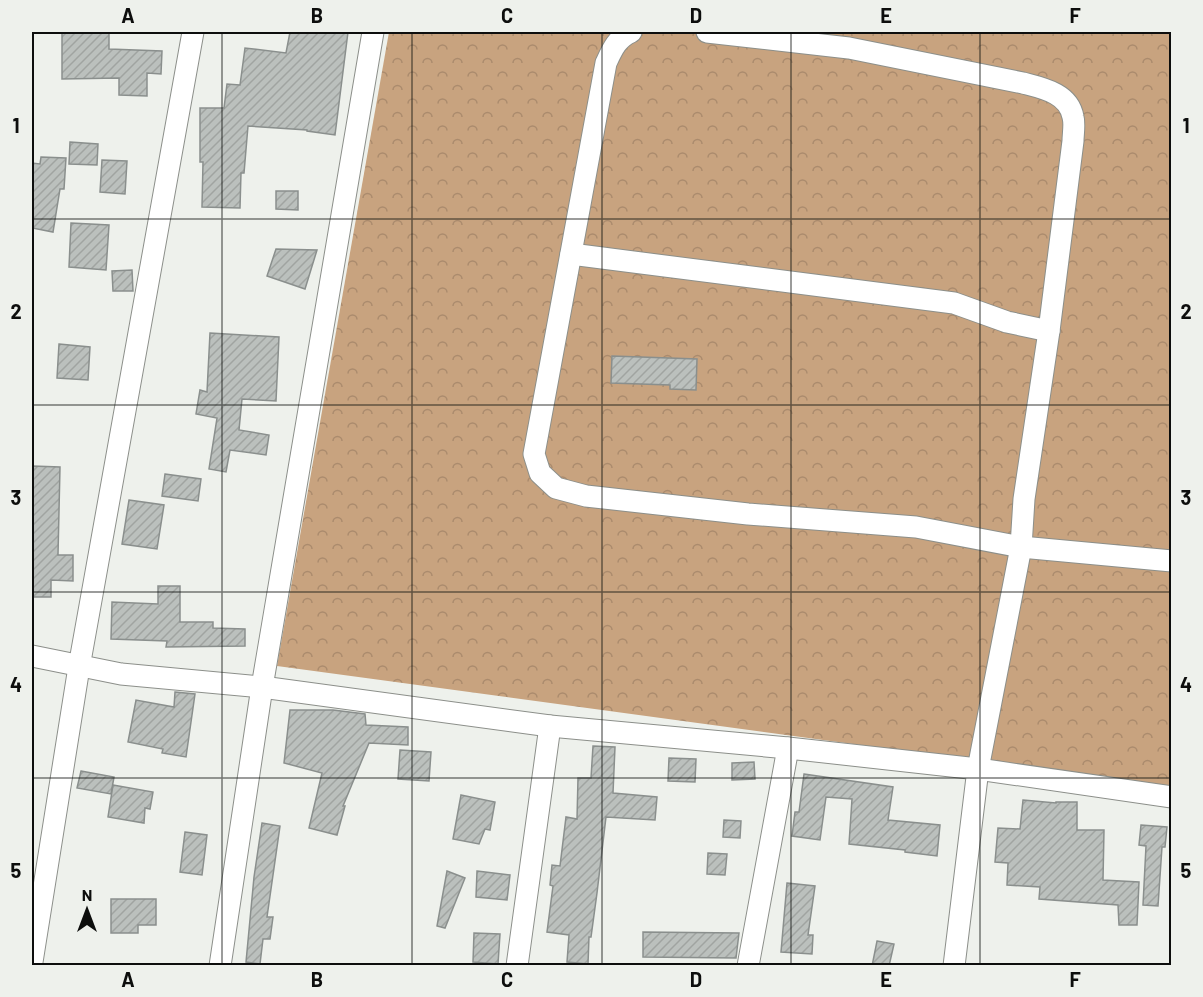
<svg xmlns="http://www.w3.org/2000/svg" width="1203" height="997" font-family="Barlow,sans-serif">
<style>
.forest{fill:url(#forest-crowns)}
.building{fill:url(#building-hatch);stroke:#8a8f8d;stroke-width:1.5}
.lines{fill:none;stroke-linecap:round;stroke-linejoin:round}
.minor-casing{stroke:#8c8f8a;stroke-width:23}
.minor{stroke:#fff;stroke-width:21}
.grid{fill:none;stroke:#0d0e0d;stroke-width:1.5;stroke-opacity:0.55}
.neatline{fill:none;stroke:#0d0e0d;stroke-width:2}
.grid-label{font-size:20px;text-anchor:middle;font-weight:bold;fill:#0d0e0d}
</style>
<defs>
<pattern id="forest-crowns" width="20" height="18" patternUnits="userSpaceOnUse" patternTransform="scale(1.5)"><rect width="20" height="18" fill="#c8a37f"/><path d="M2 6a3 3 0 1 1 6 0M12 15a3 3 0 1 1 6 0" fill="none" stroke="#ab8b6d"/></pattern>
<pattern id="building-hatch" width="6" height="6" patternUnits="userSpaceOnUse" patternTransform="scale(1.5)"><rect width="6" height="6" fill="#bbc0bd"/><path d="M-1 1l2-2M0 6l6-6M5 7l2-2" fill="none" stroke="#a0a4a1"/></pattern>
</defs>
<rect width="100%" height="100%" fill="#eef1ec"/>
<path class="forest" d="M389,32H1171V787L277,666Z"/>
<g class="building">
<path d="M62,32H109V49L162,51L161,74L147,73V96L119,95V78L62,79Z"/>
<path d="M290,32H348L335,135L307,131V130L248,126L244,173H241L240,208L202,207L203,162H200V108H224L227,84L240,85L245,48L286,53Z"/>
<path d="M70,142L98,144L97,165L69,164Z"/>
<path d="M41,157L66,158L64,189H60L53,232L32,228V163L40,164Z"/>
<path d="M102,160L127,161L125,194L100,192Z"/>
<path d="M276,191H298V210L276,209Z"/>
<path d="M71,223L109,225L106,270L69,267Z"/>
<path d="M276,249L317,250L305,289L267,276Z"/>
<path d="M132,270L133,291H113L112,271Z"/>
<path d="M210,333L279,337L276,401L242,399L239,430L269,435L266,455L230,450L226,472L209,469L217,418L196,414L200,390L207,392Z"/>
<path d="M59,344L90,347L88,380L57,378Z"/>
<path d="M612,356L697,359L696,390L670,389V385L611,383Z"/>
<path d="M32,466L60,467L58,555H73V581L51,580V597H32Z"/>
<path d="M165,474L201,479L198,501L162,496Z"/>
<path d="M129,500L164,505L157,549L122,544Z"/>
<path d="M158,586H180V622H213V628L245,629V646L166,647L167,641L111,639L112,602L158,604Z"/>
<path d="M175,692L195,694L186,757L162,753L163,749L128,742L136,700L174,707Z"/>
<path d="M290,710H333L365,714L366,725L408,727V745L369,743L343,806H345L337,835L309,828L322,773L284,763Z"/>
<path d="M593,746L615,747L613,793L657,797L655,820L606,817L597,893L591,937H589L588,964L567,962L569,935L547,932L553,886L550,885L552,865L560,866L566,817L577,819L578,778H591Z"/>
<path d="M400,750L431,752L429,781L398,779Z"/>
<path d="M669,758L696,759L695,782L668,781Z"/>
<path d="M754,762L755,779L732,780V763Z"/>
<path d="M81,771L114,777L111,794L77,788Z"/>
<path d="M804,774L893,787L888,820L940,825L937,856L905,852V850L849,844L852,799L826,797L820,840L792,836L795,812H799Z"/>
<path d="M113,785L153,792L150,809L145,808L144,823L108,817Z"/>
<path d="M461,795L495,802L490,830L485,829L479,844L453,839Z"/>
<path d="M1023,800L1056,803V802H1077V830H1104L1103,880L1139,882L1137,925H1119L1118,905L1039,899L1040,887L1007,885L1008,863L995,862L998,828L1020,829Z"/>
<path d="M724,820L741,821L740,838L723,837Z"/>
<path d="M262,823L280,826L267,917H273L270,939H263L260,964L246,962L254,877Z"/>
<path d="M1141,825L1167,827L1165,847H1162L1158,906L1143,905L1146,846L1139,845Z"/>
<path d="M185,832L207,835L202,875L180,872Z"/>
<path d="M708,853L727,854L725,875L707,874Z"/>
<path d="M447,871L465,878L445,928L437,926Z"/>
<path d="M477,871L510,875L507,900L476,897Z"/>
<path d="M787,883L815,886L808,935H813L812,954L781,952Z"/>
<path d="M111,899H156V925H138V933H111Z"/>
<path d="M643,932L739,933L736,958L643,957Z"/>
<path d="M474,933L500,934L498,964L473,962Z"/>
<path d="M877,941L894,944L889,966H872Z"/>
</g>
<g class="lines">
<defs>
<g id="minor">
<path d="M631,32C617,38 612,50 606,63L534,454L540,473L556,488L586,496L748,514L916,527L1021,547L1172,561"/>
<path d="M707,32L849,48L1023,83C1042,88 1069,93 1073,117C1075,124 1073,134 1073,141L1049,331L1024,499L1021,547L978,769L954,966"/>
<path d="M571,254L954,303L1007,322L1049,331"/>
<path d="M32,656L121,674L262,687L550,726L788,748L978,769L1172,797"/>
<path d="M32,962L79,667L193,32"/>
<path d="M220,966L262,687L373,32"/>
<path d="M517,966L550,726"/>
<path d="M748,966L788,748"/>
</g>
</defs>
<use href="#minor" class="minor-casing"/>
<use href="#minor" class="minor"/>
</g>
<path class="grid" d="M222,32V966M412,32V966M602,32V966M791,32V966M980,32V966M32,219H1172M32,405H1172M32,592H1172M32,778H1172"/>
<rect width="1203" height="997" fill="none" stroke="#eef1ec" stroke-width="66"/>
<g transform="translate(87 910)" stroke="#eef1ec" stroke-width="4.5" paint-order="stroke">
<path d="M0-4.5L10 22L0 15L-10 22Z" fill="#0d0e0d"/>
<text y="-9" font-size="16" font-weight="bold" text-anchor="middle" fill="#0d0e0d">N</text>
</g>
<rect x="33" y="33" width="1137" height="931" class="neatline"/>
<g class="grid-label">
<text x="128" y="23">A</text>
<text x="317" y="23">B</text>
<text x="507" y="23">C</text>
<text x="696" y="23">D</text>
<text x="886" y="23">E</text>
<text x="1075" y="23">F</text>
<text x="16" y="133">1</text>
<text x="1186" y="133">1</text>
<text x="16" y="319">2</text>
<text x="1186" y="319">2</text>
<text x="16" y="505">3</text>
<text x="1186" y="505">3</text>
<text x="16" y="692">4</text>
<text x="1186" y="692">4</text>
<text x="16" y="878">5</text>
<text x="1186" y="878">5</text>
<text x="128" y="987">A</text>
<text x="317" y="987">B</text>
<text x="507" y="987">C</text>
<text x="696" y="987">D</text>
<text x="886" y="987">E</text>
<text x="1075" y="987">F</text>
</g>
</svg>
